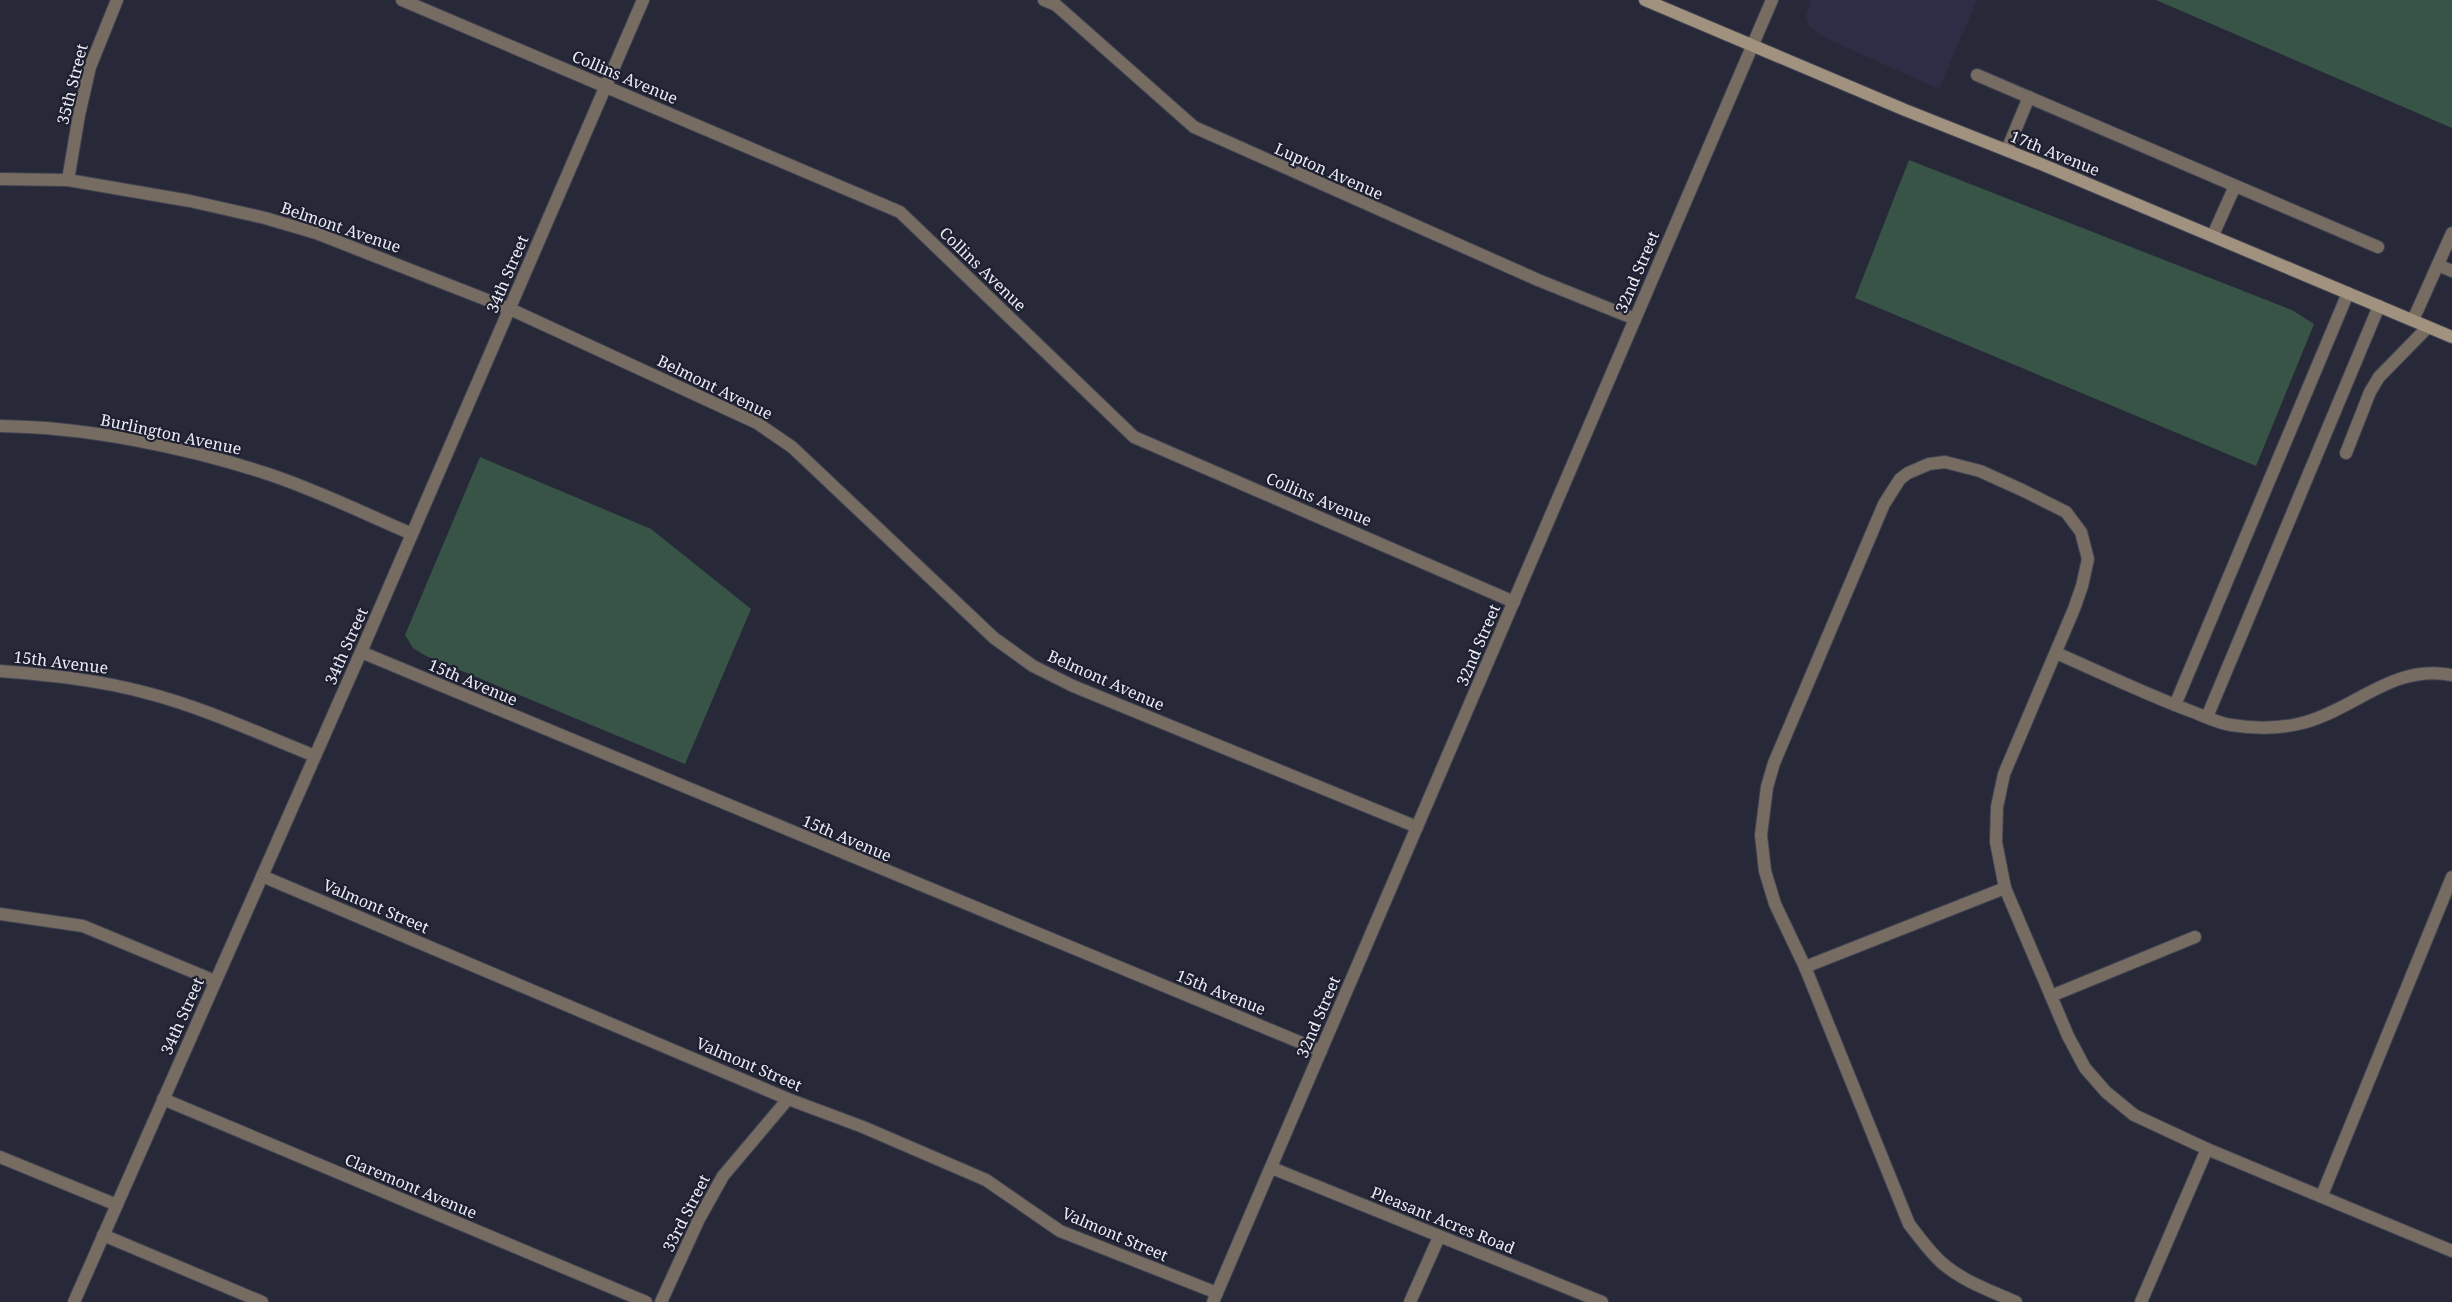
<svg xmlns="http://www.w3.org/2000/svg" width="2452" height="1302" font-family="'Noto Serif',serif">
<style>
.built{fill:#2d2e45}
.green{fill:#385446}
.lines{fill:none;stroke-linecap:round;stroke-linejoin:round}
.service-casing{stroke:#424454;stroke-width:14}
.minor-casing{stroke:#424454;stroke-width:14}
.tertiary-casing{stroke:#424454;stroke-width:14}
.secondary-casing{stroke:#424454;stroke-width:14}
.service{stroke:#766c61;stroke-width:12}
.minor{stroke:#766c61;stroke-width:12}
.tertiary{stroke:#766c61;stroke-width:12}
.secondary{stroke:#a1917f;stroke-width:12}
.labels{text-anchor:middle;stroke-width:4.5;stroke-linejoin:round;paint-order:stroke}
.street-label{font-size:16px;fill:#eaecf7;stroke:#1e1f2f}
</style>
<rect width="100%" height="100%" fill="#272939"/>
<path class="built" d="M1811,0H1977L1939,89L1823,37L1809,26L1806,16Z"/>
<g class="green">
<path d="M2156,0H2452V128Z"/>
<path d="M1909,160L2292,310L2314,324L2256,466L1855,298Z"/>
<path d="M480,457L651,529L751,609L685,764L426,656L413,648L405,635Z"/>
</g>
<g class="lines">
<defs>
<g id="service">
<path d="M1977,75L2378,247"/>
<path d="M2007,150L2029,97"/>
<path d="M2213,235L2235,186"/>
<path d="M2438,265L2452,271"/>
<path d="M2346,453L2370,392L2379,377L2428,327"/>
<path d="M103,1235L262,1302"/>
<path d="M1410,1302L1439,1237"/>
</g>
<g id="minor">
<path d="M402,0L900,212L1134,437L1514,602"/>
<path d="M1044,0L1056,5L1194,127L1538,280L1635,319"/>
<path d="M0,179L68,180L190,201L265,218L316,233L510,309L757,423L792,447L994,638L1033,666L1073,686L1417,827"/>
<path d="M68,180L79,115L90,67L117,0"/>
<path d="M2413,320L2452,233"/>
<path d="M0,426C87,427 186,447 268,474C317,490 365,514 412,534"/>
<path d="M361,652L1321,1051"/>
<path d="M2056,653C2100,672 2143,693 2188,710C2202,715 2217,723 2231,725C2257,729 2282,729 2306,722C2358,707 2393,664 2452,675"/>
<path d="M0,671C50,675 99,680 147,693C205,708 260,734 315,756"/>
<path d="M2175,705L2348,293"/>
<path d="M2207,717L2379,306"/>
<path d="M262,876L788,1099L863,1127L986,1180L1060,1231L1217,1293"/>
<path d="M0,914L83,926L215,981"/>
<path d="M1805,967L2005,888"/>
<path d="M2051,996L2195,937"/>
<path d="M163,1099L646,1302"/>
<path d="M0,1157L117,1205"/>
<path d="M1272,1168L1602,1302"/>
<path d="M2322,1195L2452,877"/>
<path d="M661,1302L699,1219L723,1176L788,1099"/>
<path d="M2016,1302C1991,1291 1962,1281 1941,1262C1929,1251 1919,1237 1909,1224L1805,967L1775,904L1765,871L1761,835L1767,787L1774,763L1884,504L1900,479L1908,473L1929,464L1945,462L1980,471L2022,490L2066,512L2081,532L2088,559L2082,586L2074,609L2004,774L1997,807L1996,842L2005,888L2068,1036L2085,1068L2106,1092L2134,1115L2207,1149L2452,1251"/>
<path d="M2141,1302L2207,1149"/>
</g>
<g id="tertiary">
<path d="M74,1302L361,652L643,0"/>
<path d="M1213,1302L1772,0"/>
</g>
<path id="secondary" d="M1645,0L1905,110L2041,164L2452,337"/>
</defs>
<use href="#service" class="service-casing"/>
<use href="#minor" class="minor-casing"/>
<use href="#tertiary" class="tertiary-casing"/>
<use href="#secondary" class="secondary-casing"/>
<use href="#service" class="service"/>
<use href="#minor" class="minor"/>
<use href="#tertiary" class="tertiary"/>
<use href="#secondary" class="secondary"/>
</g>
<g class="labels">
<g class="street-label">
<text transform="translate(625 77) rotate(23)" y="6">Collins Avenue</text>
<text transform="translate(72 84) rotate(-76)" y="6">35th Street</text>
<text transform="translate(2055 153) rotate(22)" y="6">17th Avenue</text>
<text transform="translate(1329 171) rotate(24)" y="6">Lupton Avenue</text>
<text transform="translate(341 227) rotate(19)" y="6">Belmont Avenue</text>
<text transform="translate(983 269) rotate(44)" y="6">Collins Avenue</text>
<text transform="translate(1637 272) rotate(-67)" y="6">32nd Street</text>
<text transform="translate(507 274) rotate(-67)" y="6">34th Street</text>
<text transform="translate(715 387) rotate(26)" y="6">Belmont Avenue</text>
<text transform="translate(171 434) rotate(12)" y="6">Burlington Avenue</text>
<text transform="translate(1319 499) rotate(23)" y="6">Collins Avenue</text>
<text transform="translate(1478 645) rotate(-67)" y="6">32nd Street</text>
<text transform="translate(346 646) rotate(-66)" y="6">34th Street</text>
<text transform="translate(61 662) rotate(7)" y="6">15th Avenue</text>
<text transform="translate(1106 680) rotate(24)" y="6">Belmont Avenue</text>
<text transform="translate(473 682) rotate(23)" y="6">15th Avenue</text>
<text transform="translate(847 838) rotate(23)" y="6">15th Avenue</text>
<text transform="translate(376 906) rotate(23)" y="6">Valmont Street</text>
<text transform="translate(1221 992) rotate(22)" y="6">15th Avenue</text>
<text transform="translate(182 1016) rotate(-66)" y="6">34th Street</text>
<text transform="translate(1318 1017) rotate(-67)" y="6">32nd Street</text>
<text transform="translate(749 1064) rotate(23)" y="6">Valmont Street</text>
<text transform="translate(411 1186) rotate(23)" y="6">Claremont Avenue</text>
<text transform="translate(686 1213) rotate(-63)" y="6">33rd Street</text>
<text transform="translate(1443 1220) rotate(22)" y="6">Pleasant Acres Road</text>
<text transform="translate(1115 1234) rotate(23)" y="6">Valmont Street</text>
</g>
</g>
</svg>
